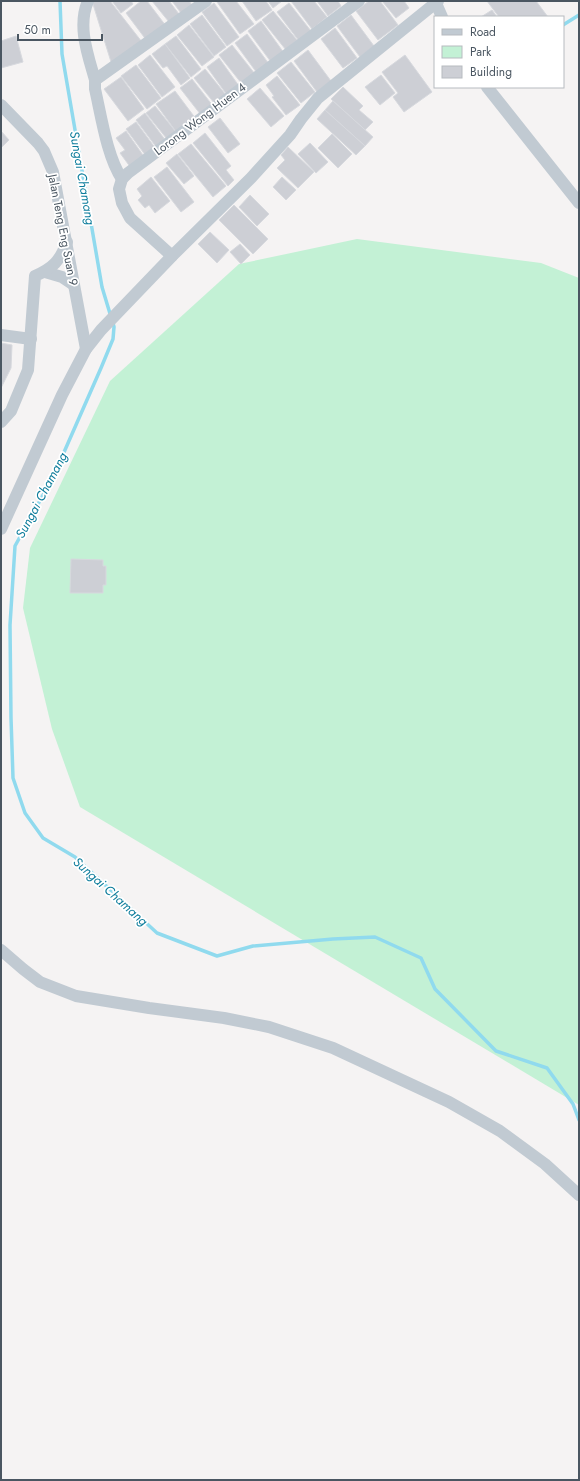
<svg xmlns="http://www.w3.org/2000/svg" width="580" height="1481" font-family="Jost,sans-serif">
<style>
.green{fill:#c3f1d5}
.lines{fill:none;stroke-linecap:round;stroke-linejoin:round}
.stream{stroke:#90daee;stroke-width:3.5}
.building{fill:#cdcfd5;stroke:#d7d9de}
.minor{stroke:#c1cad2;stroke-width:12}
.labels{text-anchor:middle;stroke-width:3.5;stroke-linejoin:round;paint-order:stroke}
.street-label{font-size:12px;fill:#4a5661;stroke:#fff}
.water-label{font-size:13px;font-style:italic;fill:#0c7c9b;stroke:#fff}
</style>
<rect width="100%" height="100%" fill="#f5f3f3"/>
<path class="green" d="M357,239L541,263L579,278V1105L80,807L52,729L23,608L30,548L110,381L239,264Z"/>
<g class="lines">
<g class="stream">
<path d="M60,1L62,54L102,287L111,317"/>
<path d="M563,25L579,15"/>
<path d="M113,323L114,327L113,339L101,368L54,475L15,546L10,625L11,718L13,778L25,813L43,838L75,857L157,933L217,956L253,946L333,939L375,937L421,958L435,989L496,1051L547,1068L573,1104L579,1120"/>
</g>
</g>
<g class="building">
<path d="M92,1H110L142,42L112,65Z"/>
<path d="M112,1H131L133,4L121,13Z"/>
<path d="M141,1H147L166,26L147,41L126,13Z"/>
<path d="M152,1H169L179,14L169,22Z"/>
<path d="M172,1H189L192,5L181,13Z"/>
<path d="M218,1H236L254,24L240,34L217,2Z"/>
<path d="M242,1H266L272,10L256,21Z"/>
<path d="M268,1H282L273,8Z"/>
<path d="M291,1H314L327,17L312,29Z"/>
<path d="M317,1H338L341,6L328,16Z"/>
<path d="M369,1H380L398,25L378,40L356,11Z"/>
<path d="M382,1H404L409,8L396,18Z"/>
<path d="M487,1H536L548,17H499Z"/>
<path d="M214,3L239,37L227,46L202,12Z"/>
<path d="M289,3L311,31L299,41L277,12Z"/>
<path d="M492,10L497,17H481Z"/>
<path d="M273,11L297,40L286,50L262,20Z"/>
<path d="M202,15L226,47L214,56L190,24Z"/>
<path d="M351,15L374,46L360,57L337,26Z"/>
<path d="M261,21L284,53L271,62L248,31Z"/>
<path d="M189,25L214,57L202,66L177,35Z"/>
<path d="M335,28L357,58L343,68L321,39Z"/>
<path d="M247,34L269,64L257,73L235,43Z"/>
<path d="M16,36L23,62L1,68V41Z"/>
<path d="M176,36L201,69L191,77L165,44Z"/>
<path d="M165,44L190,78L181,85L167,66L163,68L152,54Z"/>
<path d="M232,45L255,74L242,84L219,55Z"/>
<path d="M308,50L331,81L317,92L294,61Z"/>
<path d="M150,55L175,87L162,97L138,65Z"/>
<path d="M405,55L432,92L404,112L393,97L398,93L382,72Z"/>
<path d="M219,58L239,86L227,95L207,67Z"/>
<path d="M291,62L315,92L301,103L277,73Z"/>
<path d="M136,65L161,98L147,109L121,76Z"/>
<path d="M205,69L226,95L215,104L194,78Z"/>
<path d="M381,75L395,93L380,105L365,87Z"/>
<path d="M277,76L300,105L286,115L272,97L274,96L266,85Z"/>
<path d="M121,77L144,109L128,121L104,89Z"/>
<path d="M192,79L213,106L201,115L180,88Z"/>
<path d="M343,87L363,106L359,110L373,122L365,130L331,99Z"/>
<path d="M260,88L284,116L271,127L247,99Z"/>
<path d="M175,91L196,119L177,133L156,104Z"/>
<path d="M333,101L373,137L365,146L325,110Z"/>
<path d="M155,106L176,132L167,139L146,113Z"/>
<path d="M325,110L365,146L356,155L317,119Z"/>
<path d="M145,113L166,141L157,148L136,120Z"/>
<path d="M220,118L240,144L228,153L208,127Z"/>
<path d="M136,122L156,149L146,156L126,129Z"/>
<path d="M1,131L9,140L1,148Z"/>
<path d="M126,131L145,158L131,168L120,153L125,150L116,138Z"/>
<path d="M205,133L231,166L226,170L234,180L228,186L193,143Z"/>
<path d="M332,134L352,154L338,168L318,148Z"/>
<path d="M310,143L328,162L316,173L298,154Z"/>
<path d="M191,144L226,186L213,197L178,154Z"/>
<path d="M288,147L314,172L298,188L277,168L285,160L281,155Z"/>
<path d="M177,154L194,176L184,184L166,163Z"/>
<path d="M167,167L194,202L181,212L154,177Z"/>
<path d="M151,177L170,201L155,213L149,205L145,208L138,200L142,196L137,189Z"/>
<path d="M282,177L296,190L286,200L273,187Z"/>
<path d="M250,195L269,214L257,226L239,207Z"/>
<path d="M234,205L268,239L253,254L219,220Z"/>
<path d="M210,232L229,250L217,263L198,244Z"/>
<path d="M240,244L250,255L241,264L230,252Z"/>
<path d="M1,343L12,345L11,368L1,388Z"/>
<path d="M71,559L103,560V566H106V585H103V593H70Z"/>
</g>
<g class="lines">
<g class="minor">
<path d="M88,1C77,26 88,55 95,80"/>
<path d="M435,1L442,17"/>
<path d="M487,87L579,203"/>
<path d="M1,105L38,143L44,151L53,172L86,349"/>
<path d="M122,179C107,157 101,115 95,89V80L206,1"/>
<path d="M172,256L130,218L122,203L119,189L122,179L128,173L359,1"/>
<path d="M45,272L62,277L74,285"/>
<path d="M1,335L31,339"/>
<path d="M1,422L11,411L28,370L35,276C53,268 60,261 67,242"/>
<path d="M1,529L62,395L86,349L101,330L172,256L251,178L290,135L301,119L318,98L438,1"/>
<path d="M1,950L23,969L40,982L76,996L149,1008L224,1018L269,1027L333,1048L449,1102L500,1131L545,1164L579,1195"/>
</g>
</g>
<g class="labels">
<g class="street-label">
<text transform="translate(200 119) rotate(-37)" y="4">Lorong Wong Huen 4</text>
<text transform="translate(63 230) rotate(79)" y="4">Jalan Teng Eng Suan 9</text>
</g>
<g class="water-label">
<text transform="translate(83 178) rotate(80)" y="5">Sungai Chamang</text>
<text transform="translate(41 495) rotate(-62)" y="5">Sungai Chamang</text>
<text transform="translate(111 891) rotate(42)" y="5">Sungai Chamang</text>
</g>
</g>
<rect width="580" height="1481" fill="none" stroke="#4a5661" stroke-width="4"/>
<rect x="434" y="16" width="130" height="72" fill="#ffffff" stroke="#b7bbc0"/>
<rect x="442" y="29" width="20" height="6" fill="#c1cad2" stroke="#b7bbc0"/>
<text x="470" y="36" font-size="12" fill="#4a5661">Road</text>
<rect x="442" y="46" width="20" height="12" fill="#c3f1d5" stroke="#b7bbc0"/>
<text x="470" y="56" font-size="12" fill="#4a5661">Park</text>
<rect x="442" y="66" width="20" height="12" fill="#cdcfd5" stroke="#b7bbc0"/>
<text x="470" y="76" font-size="12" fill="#4a5661">Building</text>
<path d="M18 34v6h84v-6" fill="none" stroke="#4a5661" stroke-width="2"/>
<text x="24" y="34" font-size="12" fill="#4a5661" stroke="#ffffff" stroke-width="3" paint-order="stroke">50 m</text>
</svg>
